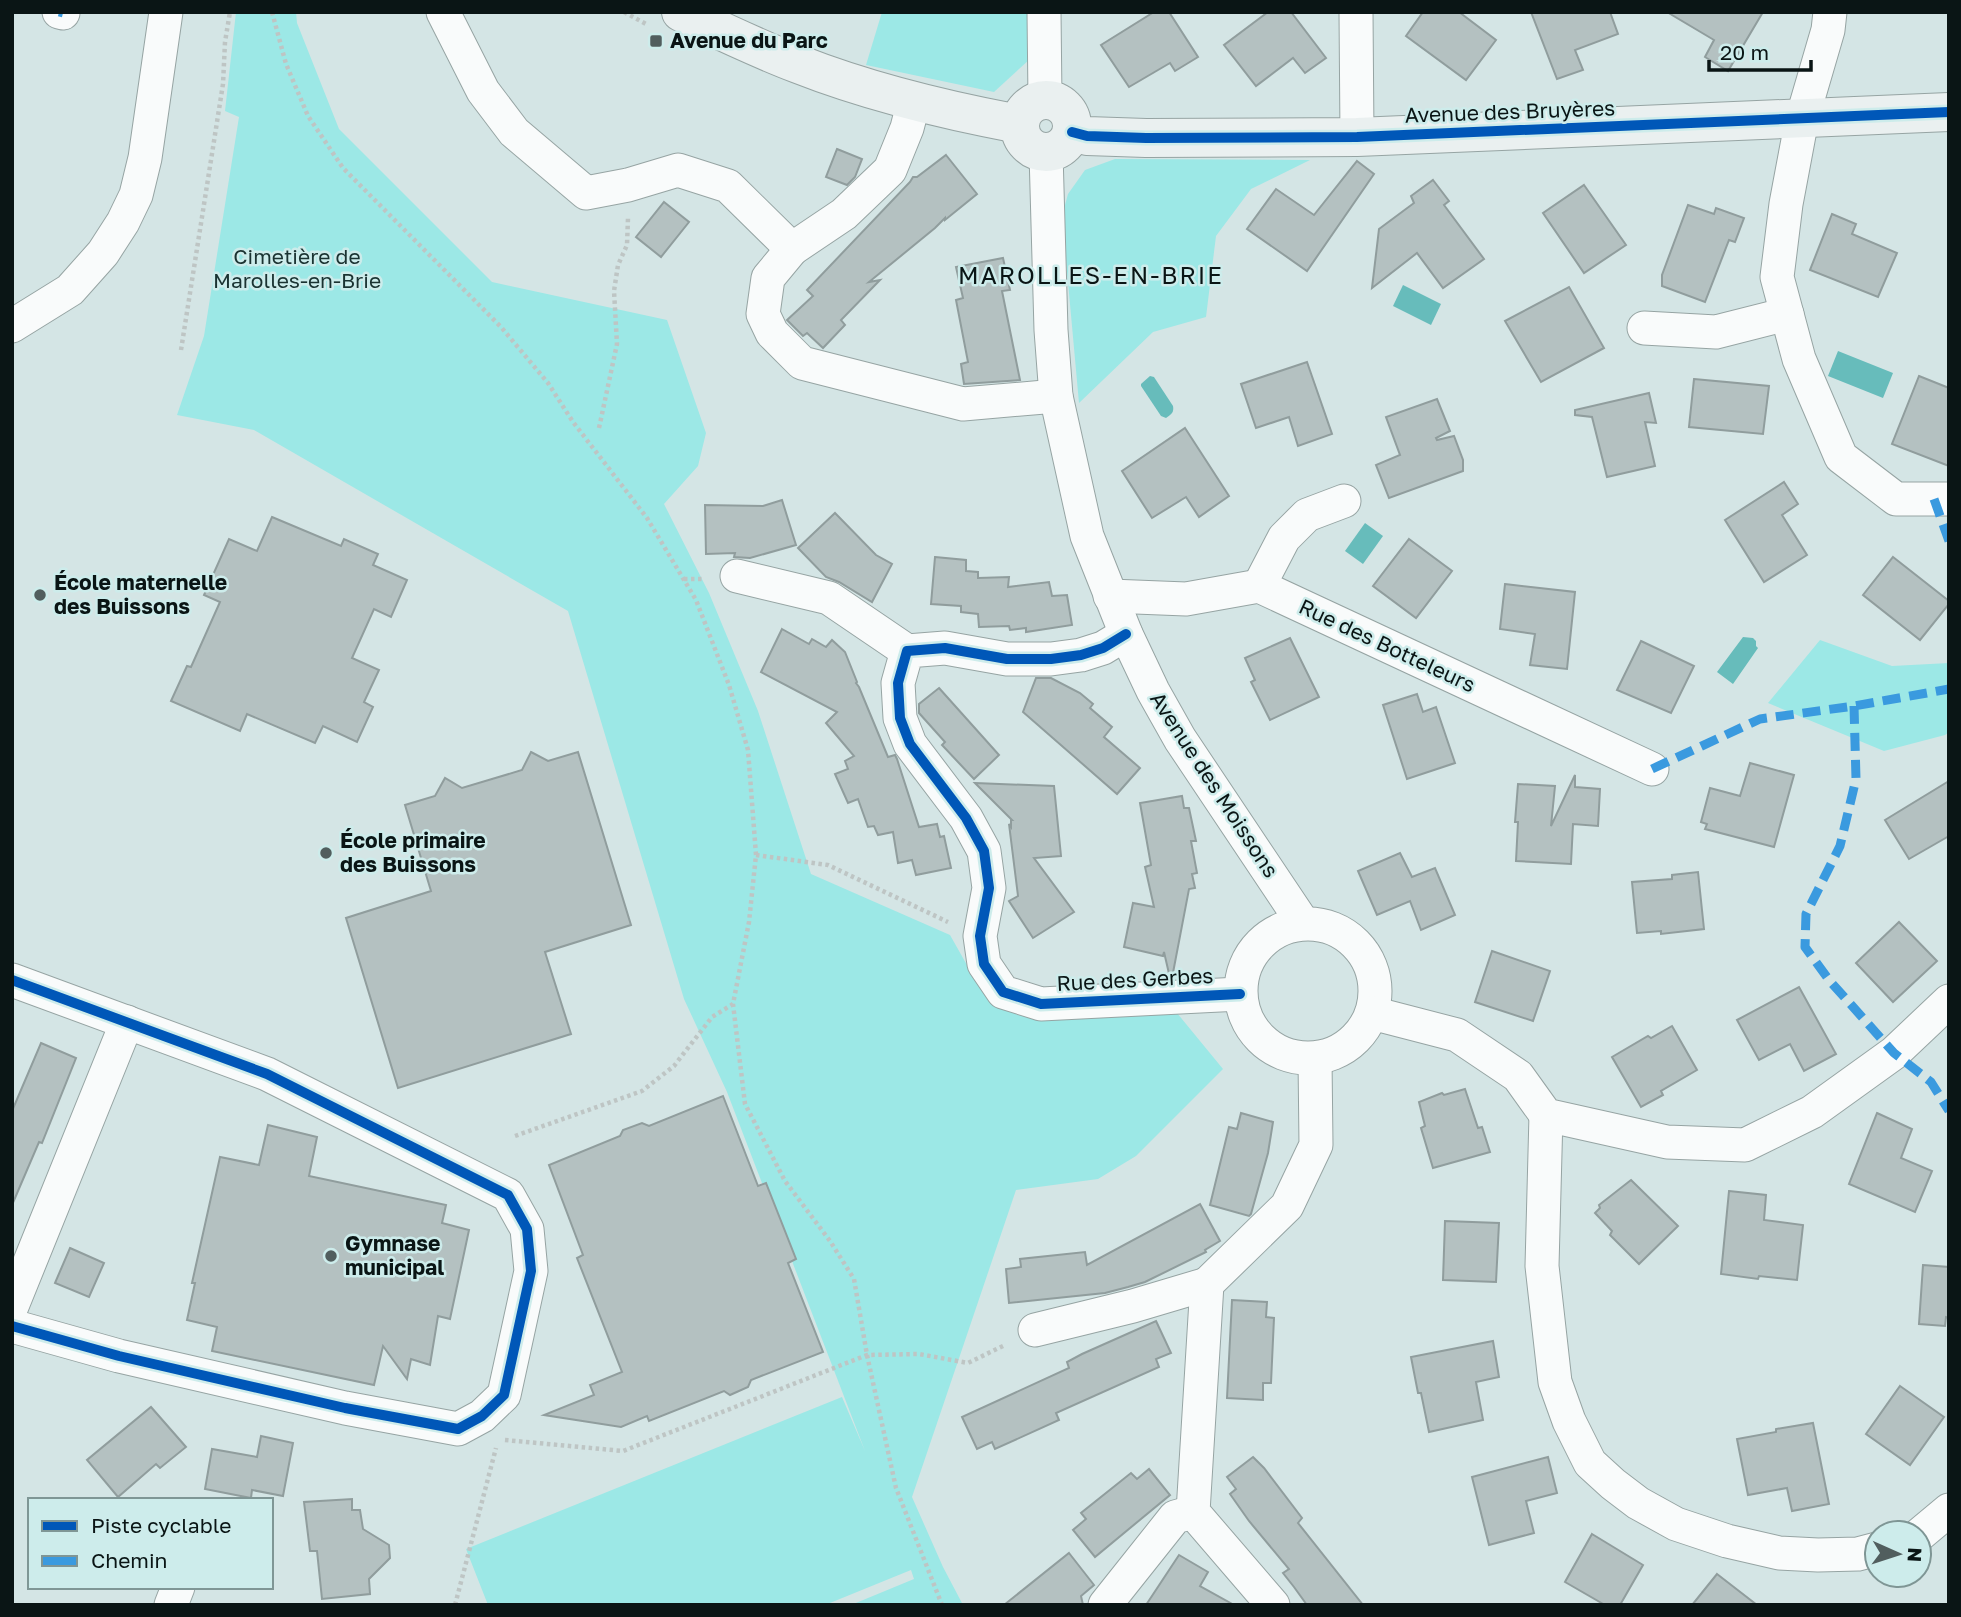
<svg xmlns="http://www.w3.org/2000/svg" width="1961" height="1617" font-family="'Golos Text',sans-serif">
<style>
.green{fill:#9ce8e6}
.water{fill:#67bcbb}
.building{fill:#b4c1c1;stroke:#909d9d;stroke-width:2}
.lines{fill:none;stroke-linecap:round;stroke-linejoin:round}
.street-casing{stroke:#96a4a3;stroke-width:35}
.secondary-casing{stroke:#96a4a3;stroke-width:40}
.path{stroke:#bec5c4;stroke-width:4.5;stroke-dasharray:3.5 3.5;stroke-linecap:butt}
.street{stroke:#f9fbfb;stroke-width:33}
.secondary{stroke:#eaf0f0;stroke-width:38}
.quiet{stroke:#3a9adf;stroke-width:9;stroke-dasharray:18 9;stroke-linecap:butt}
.cycleway-casing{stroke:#cdeceb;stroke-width:15}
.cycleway{stroke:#0057b8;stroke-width:10}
.poi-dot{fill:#515e5e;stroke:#cdeceb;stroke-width:2.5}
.labels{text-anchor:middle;stroke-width:5;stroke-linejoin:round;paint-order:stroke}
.poi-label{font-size:21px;font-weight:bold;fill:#0a1515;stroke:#cdeceb;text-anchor:start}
.street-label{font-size:21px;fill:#0a1515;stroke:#cdeceb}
.park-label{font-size:21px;fill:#1a3332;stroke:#cdeceb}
.quarter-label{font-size:24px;letter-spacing:2px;fill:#0a1515;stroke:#cdeceb}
</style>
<rect width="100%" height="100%" fill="#d4e5e5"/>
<g class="green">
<path d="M236,12H296L297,23L339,129L492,282L667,320L706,433L698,466L664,504L709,593L758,711L811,874L950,935L976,981L994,1004L1018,1015L1046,1018L1177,1013L1223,1069L1136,1156L1098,1179L1016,1190L912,1497L943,1567L963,1605H851L914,1579L911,1570L825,1605H488L466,1549L842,1397L865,1451L727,1092L684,999L568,611L254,430L177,415L204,336L239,117L225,111Z"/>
<path d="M882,12H1029L1030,59L994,92L866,65Z"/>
<path d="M1115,159L1310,160L1251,189L1216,236L1206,317L1153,332L1079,403L1062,216L1068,194L1085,170Z"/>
<path d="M1820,640L1892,666L1949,663V732L1945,735L1884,751L1768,703Z"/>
</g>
<g class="water">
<path d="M1403,285L1441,304L1431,325L1393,306Z"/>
<path d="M1838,351L1893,373L1883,398L1828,376Z"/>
<path d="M1150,376L1154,377L1173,406C1174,412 1172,414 1166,418L1161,416L1141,386V384Z"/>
<path d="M1365,523L1383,536L1363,564L1345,551Z"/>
<path d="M1743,637L1753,638L1756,641V646L1758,648L1733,684L1717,672Z"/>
</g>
<g class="building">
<path d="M1154,12H1169L1198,57L1175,71L1170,63L1129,87L1101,45Z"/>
<path d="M1268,12H1291L1326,58L1305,73L1293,58L1256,86L1224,45Z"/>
<path d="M1423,12H1459L1496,40L1466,80L1406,36Z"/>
<path d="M1531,12H1610L1618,34L1575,50L1583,70L1557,79Z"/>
<path d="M1667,12H1763L1728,71L1705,57L1714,40Z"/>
<path d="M837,149L862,159L855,177L847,185L826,177Z"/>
<path d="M946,155L977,194L945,220V218L935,228L869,282L880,280L841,320L845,325L823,348L807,333L803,336L787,320L813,296L807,290L910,182L913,177H917Z"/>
<path d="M1357,161L1374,174L1307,271L1247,229L1276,189L1314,215Z"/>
<path d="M1433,180L1449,201L1444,205L1484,259L1443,288L1417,253L1372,288L1379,229L1414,203L1411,196Z"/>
<path d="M1584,185L1626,245L1584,273L1543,213Z"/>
<path d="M664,202L689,222L661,257L636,237Z"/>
<path d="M1688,205L1714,214L1716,208L1744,218L1735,242L1729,240L1705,302L1662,286V275Z"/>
<path d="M1832,214L1856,224L1852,234L1897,253L1878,297L1810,270Z"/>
<path d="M1003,258L1010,290L1002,291L1020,380L964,384L961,364L968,362L956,300L963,298L956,267Z"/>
<path d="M1569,287L1604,348L1541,382L1505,321Z"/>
<path d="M1307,362L1332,434L1298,446L1289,417L1256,428L1241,384Z"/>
<path d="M1919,376L1949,388V466L1892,444Z"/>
<path d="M1694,379L1769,386L1763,434L1689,427Z"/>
<path d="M1649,393L1656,423L1645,422L1655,466L1607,477L1592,417L1575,415V410Z"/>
<path d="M1437,399L1450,431L1436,438L1437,440L1454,436L1463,460V471L1389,498L1376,465L1400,455L1386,417Z"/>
<path d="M1185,428L1229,496L1199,517L1186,497L1152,518L1122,471Z"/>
<path d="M1784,482L1798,504L1782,515L1807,555L1764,582L1725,520Z"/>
<path d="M782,500L796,545L750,558L734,557L735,553L706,554L705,505L763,506Z"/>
<path d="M835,513L876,555L892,564L872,602L839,582L826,577L798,548Z"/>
<path d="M272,517L341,546L344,539L378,554L373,565L407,580L391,617L374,609L352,658L379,670L364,702L373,707L357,742L323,726L315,743L247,714L240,731L171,701L187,666L191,667L220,602L204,595L229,539L257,551Z"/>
<path d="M1409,539L1452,571L1416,618L1373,586Z"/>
<path d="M935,557L966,560V571L978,572V578L1009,577L1008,587L1049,582L1052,596L1067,595L1072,625L1026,632V628L1010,630L1009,626L979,627L978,614L961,612V606L931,604Z"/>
<path d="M1893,557L1949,601V604L1920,640L1863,595Z"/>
<path d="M1505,584L1575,592L1567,669L1530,665L1535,634L1500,629Z"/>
<path d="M782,629L809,644L812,639L826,647L832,640L845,652L857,682L856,683L859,687L888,757L895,755L897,759L919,827L937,824L940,837L944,836L951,868L916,875L912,860L898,863L893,832L878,835L874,826L868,827L858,799L848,803L835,774L848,769L845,761L854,756L826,723L837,712L761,672Z"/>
<path d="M1290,638L1319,697L1270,720L1251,682L1255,680L1245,658Z"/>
<path d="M1641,641L1694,666L1671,713L1617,690Z"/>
<path d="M1036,678H1051L1080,693L1093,704L1090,708L1112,727L1104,737L1140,768L1117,794L1023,712Z"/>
<path d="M939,688L999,755L974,779L942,745L945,742L919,713V704Z"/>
<path d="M1417,694L1423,712L1436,707L1455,763L1407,779L1383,705Z"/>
<path d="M531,752L548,761L578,752L631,925L545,952L571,1034L398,1088L346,918L431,891L405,805L435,796L445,778L462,788L522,770Z"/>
<path d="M1750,763L1794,775L1774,847L1705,829L1707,824L1701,822L1710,788L1740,796Z"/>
<path d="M1575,775V787L1600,789L1598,826L1573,824L1571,864L1516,861L1518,822H1515L1518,784L1555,786L1551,826Z"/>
<path d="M1949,781V836L1909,859L1885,820Z"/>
<path d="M975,783L1054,786L1061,856L1034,858L1074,912L1033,938L1009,901L1018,896L1009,824L1011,827V820H1012Z"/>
<path d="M1182,796L1184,808H1189L1196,841H1191L1197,873L1192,874L1195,888L1189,889L1172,978H1170L1164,952L1163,956L1124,947L1133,903L1154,907L1145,867L1151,865L1140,803Z"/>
<path d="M1400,853L1412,877L1435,868L1455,915L1421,930L1410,901L1377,915L1358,871Z"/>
<path d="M1698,872L1704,929L1661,934V931L1637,933L1632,882L1672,879V875Z"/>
<path d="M1899,922L1937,961L1893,1002L1856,963Z"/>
<path d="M1492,951L1550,971L1533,1021L1475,1002Z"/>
<path d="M1799,987L1836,1054L1804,1071L1790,1044L1759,1060L1737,1020Z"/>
<path d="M1672,1026L1697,1070L1661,1091L1663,1095L1641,1107L1612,1057L1648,1036L1651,1038Z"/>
<path d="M41,1043L76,1058L42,1143L39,1142L12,1205V1111Z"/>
<path d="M1465,1089L1478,1128L1482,1127L1490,1152L1433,1168L1421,1128L1425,1126L1419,1102L1442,1093L1444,1095Z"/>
<path d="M723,1096L758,1186L766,1183L796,1259L788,1263L823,1352L751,1380L748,1387L730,1395L724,1391L649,1421L647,1416L621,1427L544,1415L594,1395L590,1385L622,1372L577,1258L583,1255L549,1165L620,1136L623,1130L642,1123L649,1126Z"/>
<path d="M1241,1113L1273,1122L1268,1153L1251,1214L1249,1216L1210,1205L1229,1127L1237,1129Z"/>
<path d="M1877,1113L1912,1129L1901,1158L1932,1171L1915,1212L1849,1184Z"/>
<path d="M268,1125L317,1137L309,1176L446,1205L442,1223L469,1230L450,1319L438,1316L430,1365L411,1359L407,1379L383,1346L374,1385L212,1351L217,1327L187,1320L195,1283H192L220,1157L259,1165Z"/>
<path d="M1631,1180L1678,1226L1639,1264L1610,1235L1612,1231L1595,1213L1600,1208L1599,1205Z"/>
<path d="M1729,1191L1766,1195L1764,1220L1803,1225L1797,1280L1759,1276L1758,1279L1721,1274Z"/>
<path d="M1200,1204L1220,1241L1205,1250L1206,1252L1145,1282L1128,1287L1105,1293L1009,1303L1006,1269L1021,1267L1020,1259L1085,1252L1087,1265Z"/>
<path d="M1445,1221L1499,1223L1496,1282L1443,1280Z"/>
<path d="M70,1248L104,1263L89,1297L55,1283Z"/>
<path d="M1923,1265L1949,1267V1318L1946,1317L1945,1326L1919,1324Z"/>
<path d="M1232,1300L1267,1302L1266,1317L1274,1318L1271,1383H1263V1400L1227,1398Z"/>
<path d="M1156,1321L1171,1353L1156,1359L1159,1367L1056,1413L1059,1420L995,1449L992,1442L977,1449L962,1417L1069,1368L1067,1362L1082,1354Z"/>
<path d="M1493,1341L1499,1377L1476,1382L1483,1420L1429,1432L1421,1393H1418L1411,1357Z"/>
<path d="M1900,1386L1944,1417L1910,1465L1866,1434Z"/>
<path d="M151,1407L186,1447L160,1468L156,1464L118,1497L87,1460Z"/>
<path d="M1813,1423L1829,1504L1792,1511L1787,1488L1748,1495L1737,1439L1776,1432V1429Z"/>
<path d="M261,1436L293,1443L283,1496L252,1490L251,1498L205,1489L212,1449L257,1457Z"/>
<path d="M1253,1457L1264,1468L1302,1518L1298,1523L1363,1605H1307L1294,1587L1283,1573L1289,1569L1249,1521L1230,1494L1236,1489L1227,1477Z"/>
<path d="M1548,1457L1557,1493L1526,1501L1534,1533L1489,1545L1472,1477Z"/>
<path d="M1149,1469L1170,1495L1095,1557L1073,1530L1086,1519L1081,1513L1131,1473L1137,1479Z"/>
<path d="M352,1499V1510H360L363,1529L389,1545L390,1558L369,1579L370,1594L322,1599L317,1551H310L304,1502Z"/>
<path d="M1592,1534L1643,1565L1620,1605H1605L1565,1582Z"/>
<path d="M1069,1553L1094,1585L1081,1596L1083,1605H1004Z"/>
<path d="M1179,1555L1208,1572L1200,1586L1234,1605H1146Z"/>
<path d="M1717,1574L1757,1605H1692Z"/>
</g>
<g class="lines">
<defs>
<g id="street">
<path d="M59,12L63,13"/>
<path d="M443,12L483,91L514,132L586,193L628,185L678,170L728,186L792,249L844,214L890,170L907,128L914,101"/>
<path d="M1044,12L1045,99"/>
<path d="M1356,12L1357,137"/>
<path d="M1830,12L1828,30L1802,119L1786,204L1777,277L1799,359L1841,457L1896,499H1949"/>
<path d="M1046,153L1051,330L1056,396L1087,536L1126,634L1153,691L1180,739L1303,923"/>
<path d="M792,249L768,278L763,314L772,333L802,363L963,404L1056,396"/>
<path d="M12,326L70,290L103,253L123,222L136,195L145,158L166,12"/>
<path d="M1644,328L1716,332L1787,314"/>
<path d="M737,576L829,598L907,651"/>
<path d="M1259,586L1284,538L1307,515L1344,501"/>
<path d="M1110,596L1186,599L1259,586L1652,769"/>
<path d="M1126,634L1103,648L1081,655L1051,659H1007L945,648L907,651L898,683L900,718L910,744L966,818L984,851L989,888L980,936L984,964L1003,992L1041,1004L1240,994"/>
<circle cx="1308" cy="991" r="67"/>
<path d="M12,980L267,1074L508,1195L527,1229L531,1271L504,1395L482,1416L458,1429L345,1408L119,1356L12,1326"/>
<path d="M1372,1013L1457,1035L1518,1076L1546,1115L1667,1142L1745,1145L1812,1112L1894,1053L1949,1001"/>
<path d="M1546,1115L1542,1266L1555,1382L1569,1421L1590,1463L1613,1484L1638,1503L1676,1524L1727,1541L1779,1553L1818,1555L1858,1554L1877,1549"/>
<path d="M12,1306L127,1022"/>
<path d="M1035,1330L1133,1306L1207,1284"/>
<path d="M1919,1535L1949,1510"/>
<path d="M171,1605L178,1587"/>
<path d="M1105,1605L1175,1517L1193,1512"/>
<path d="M1273,1605L1193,1512L1207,1284L1287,1206L1316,1145L1315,1059"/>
</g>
<g id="secondary">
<path d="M681,12C719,30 758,49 798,64C869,92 944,110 1019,124"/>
<circle cx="1046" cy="126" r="26"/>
<path d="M1072,132L1087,136L1146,138L1357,137L1949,112"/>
</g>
</defs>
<use href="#street" class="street-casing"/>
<use href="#secondary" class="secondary-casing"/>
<g class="path">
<path d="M272,12L286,64L308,116L343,168L501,327L548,383L573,422L647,518L696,600L729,685L748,750L756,855L749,922L733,1004L745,1104L785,1181L830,1241L854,1279L867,1355L896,1488L942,1605"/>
<path d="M624,12L646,24"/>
<path d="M181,350L223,84L225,42L230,12"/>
<path d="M599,428L617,344L614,291L618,265L627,245L628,218"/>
<path d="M684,579H703"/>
<path d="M756,855L828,865L948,922"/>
<path d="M515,1136L642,1091L674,1066L712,1017L733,1004"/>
<path d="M505,1440L623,1451L867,1355L919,1354L968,1363L1005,1345"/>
<path d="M455,1605L496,1448"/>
</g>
<use href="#street" class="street"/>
<use href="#secondary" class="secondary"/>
<g class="quiet">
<path d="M59,12L63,13"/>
<path d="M1934,499L1949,541"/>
<path d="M1854,706L1856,779L1840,846L1806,914L1805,947L1829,980L1894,1053L1931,1082L1949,1111"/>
<path d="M1652,769L1760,719L1854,706L1949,689"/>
</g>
<defs>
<g id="cycleway">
<path d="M1072,132L1087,136L1146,138L1357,137L1949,112"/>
<path d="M1126,634L1103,648L1081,655L1051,659H1007L945,648L907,651L898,683L900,718L910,744L966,818L984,851L989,888L980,936L984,964L1003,992L1041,1004L1240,994"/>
<path d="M12,980L267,1074L508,1195L527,1229L531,1271L504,1395L482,1416L458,1429L345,1408L119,1356L12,1326"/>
</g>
</defs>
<use href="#cycleway" class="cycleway-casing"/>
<use href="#cycleway" class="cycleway"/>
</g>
<g class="poi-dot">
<rect x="649" y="34" width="14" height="14" rx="3.5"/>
<circle cx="40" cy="595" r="7"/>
<circle cx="326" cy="853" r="7"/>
<circle cx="331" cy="1256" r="7"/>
</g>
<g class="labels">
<g class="poi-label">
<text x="670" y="48">Avenue du Parc</text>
<text x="54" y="590">École maternelle<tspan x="54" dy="24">des Buissons</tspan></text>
<text x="340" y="848">École primaire<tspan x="340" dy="24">des Buissons</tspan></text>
<text x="345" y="1251">Gymnase<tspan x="345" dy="24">municipal</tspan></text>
</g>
<g class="street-label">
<text transform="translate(1510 112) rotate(-2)" y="7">Avenue des Bruyères</text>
<text transform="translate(1387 646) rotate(25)" y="7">Rue des Botteleurs</text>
<text transform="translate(1214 785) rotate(57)" y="7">Avenue des Moissons</text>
<text transform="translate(1135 980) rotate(-3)" y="7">Rue des Gerbes</text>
</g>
<g class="park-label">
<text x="297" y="264">Cimetière de<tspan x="297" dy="24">Marolles-en-Brie</tspan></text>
</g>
<g class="quarter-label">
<text x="1091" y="284">MAROLLES-EN-BRIE</text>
</g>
</g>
<rect width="1961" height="1617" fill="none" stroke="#0a1515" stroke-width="28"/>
<rect x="28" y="1498" width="245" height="91" fill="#cdeceb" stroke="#7f9695" stroke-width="2"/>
<rect x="42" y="1521" width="35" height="10" fill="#0057b8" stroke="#7f9695" stroke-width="2"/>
<text x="91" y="1533" font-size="21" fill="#0a1515">Piste cyclable</text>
<rect x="42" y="1556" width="35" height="10" fill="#3a9adf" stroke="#7f9695" stroke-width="2"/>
<text x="91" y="1568" font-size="21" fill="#0a1515">Chemin</text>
<g transform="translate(1898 1554) rotate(93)"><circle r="33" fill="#cdeceb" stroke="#7f9695" stroke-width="2"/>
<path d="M0-5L12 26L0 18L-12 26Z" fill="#515e5e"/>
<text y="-10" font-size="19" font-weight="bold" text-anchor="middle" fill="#0a1515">N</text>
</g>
<path d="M1709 60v10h102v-10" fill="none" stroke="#0a1515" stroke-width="3.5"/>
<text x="1720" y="60" font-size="21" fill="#0a1515" stroke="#cdeceb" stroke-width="5" paint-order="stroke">20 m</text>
</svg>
